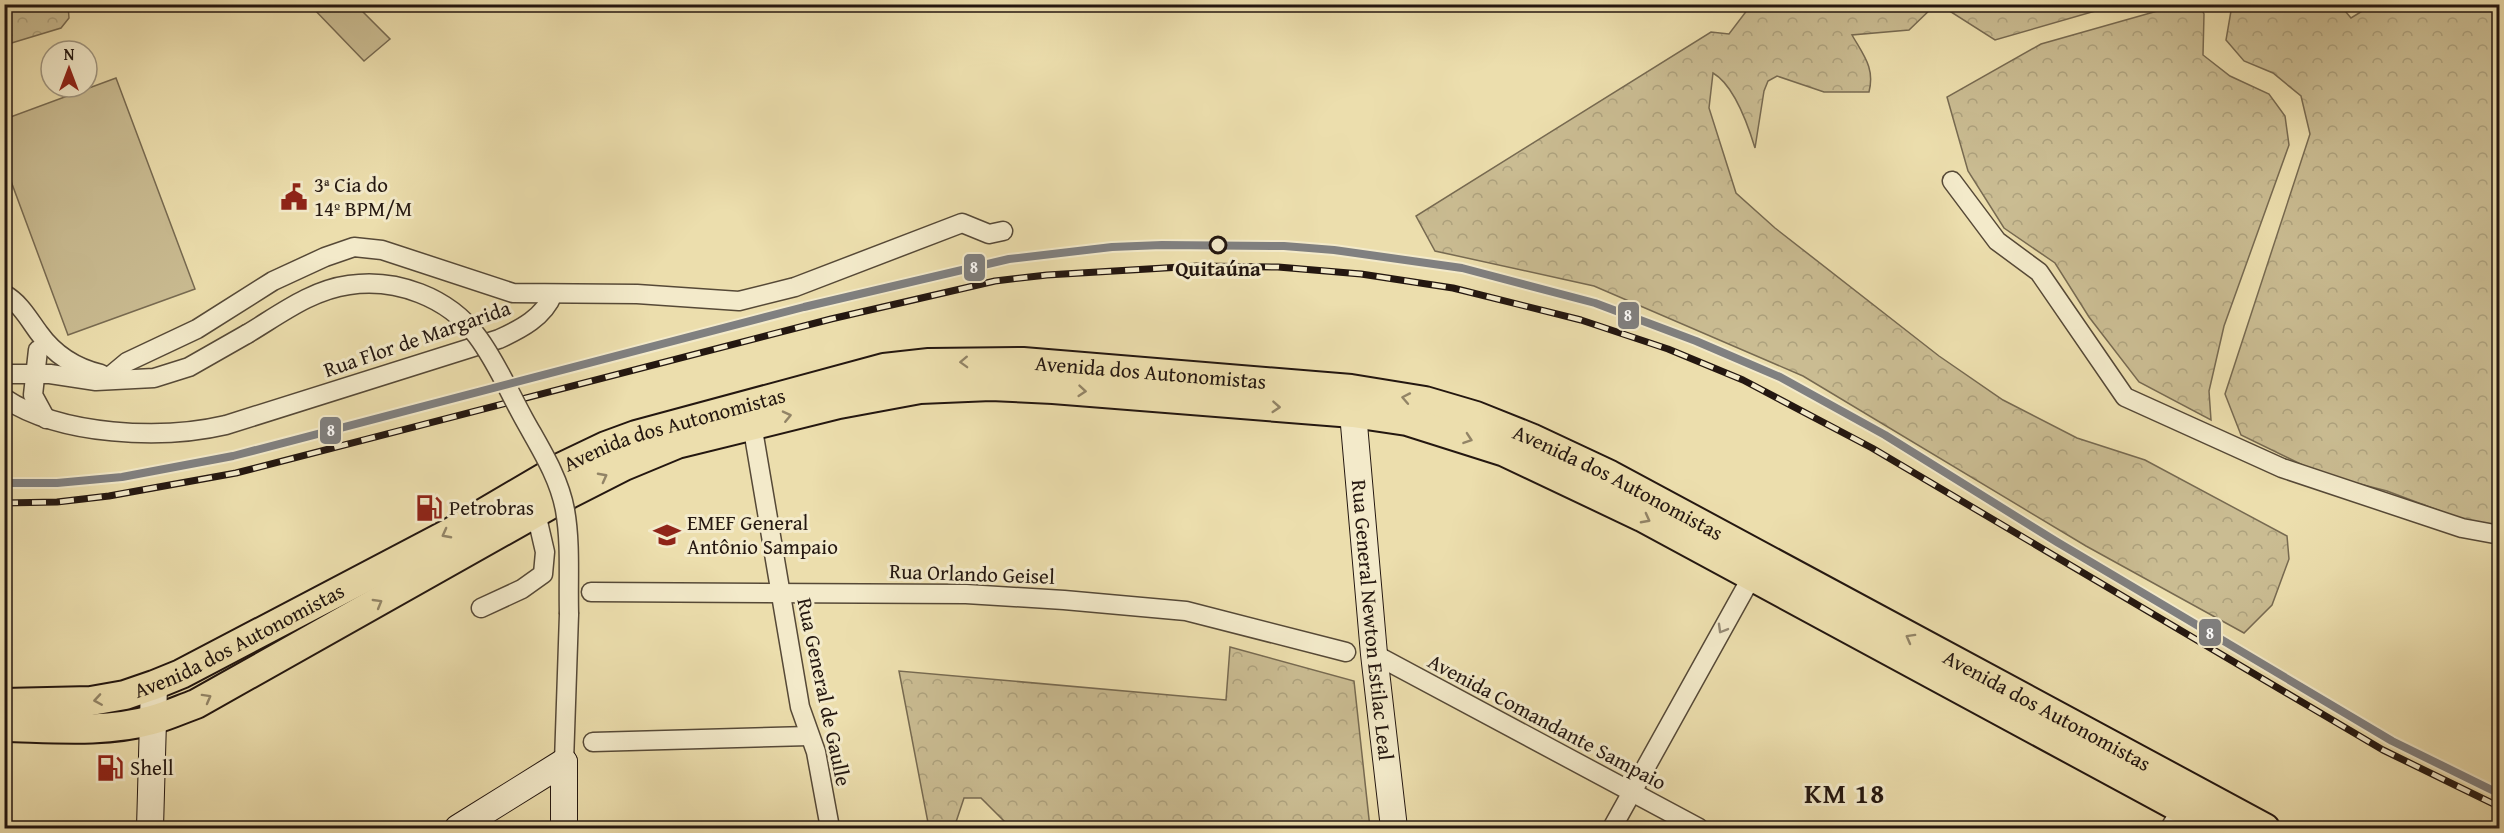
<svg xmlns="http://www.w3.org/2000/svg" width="2504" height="833" font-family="'Gentium Book Plus',serif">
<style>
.forest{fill:url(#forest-crowns);stroke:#776a51;stroke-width:1.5}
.garden{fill:#cabc92;stroke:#776a51;stroke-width:1.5}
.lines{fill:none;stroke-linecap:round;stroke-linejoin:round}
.street-casing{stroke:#564937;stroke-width:21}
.secondary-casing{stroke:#241710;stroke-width:28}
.primary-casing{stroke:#241710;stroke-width:32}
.street{stroke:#f3eaca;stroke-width:18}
.secondary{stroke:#f3eaca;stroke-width:26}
.primary{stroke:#ecdead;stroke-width:28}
.rail-casing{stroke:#241710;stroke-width:7}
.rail{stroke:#f3eaca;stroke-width:4.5;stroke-dasharray:14;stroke-linecap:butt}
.street-bridge-casing{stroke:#564937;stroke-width:21;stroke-linecap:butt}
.street-bridge{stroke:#f3eaca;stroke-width:18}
.rail-1-casing{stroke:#f3eaca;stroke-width:12}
.rail-1{stroke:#808080;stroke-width:8}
.oneway{stroke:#928466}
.oneway2{stroke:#968b76}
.stop-dot{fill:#f3eaca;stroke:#241710;stroke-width:3}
.labels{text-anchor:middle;stroke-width:6;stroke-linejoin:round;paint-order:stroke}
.poi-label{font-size:21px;fill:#241710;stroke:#f3eaca;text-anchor:start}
.stop-label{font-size:21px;font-weight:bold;fill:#241710;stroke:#f3eaca}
.street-label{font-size:21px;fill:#241710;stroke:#f3eaca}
.district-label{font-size:27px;font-weight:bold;letter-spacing:1.5px;fill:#241710;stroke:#f3eaca}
.line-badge{stroke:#f3eaca;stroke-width:2}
.badge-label{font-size:16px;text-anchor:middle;font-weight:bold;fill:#fff}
</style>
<defs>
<pattern id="forest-crowns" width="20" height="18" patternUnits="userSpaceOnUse" patternTransform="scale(1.5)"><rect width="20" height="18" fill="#cabc92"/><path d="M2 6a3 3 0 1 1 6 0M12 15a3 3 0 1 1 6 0" fill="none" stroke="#ada17d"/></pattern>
</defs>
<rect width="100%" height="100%" fill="#ecdead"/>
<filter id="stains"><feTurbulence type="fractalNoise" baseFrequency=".00333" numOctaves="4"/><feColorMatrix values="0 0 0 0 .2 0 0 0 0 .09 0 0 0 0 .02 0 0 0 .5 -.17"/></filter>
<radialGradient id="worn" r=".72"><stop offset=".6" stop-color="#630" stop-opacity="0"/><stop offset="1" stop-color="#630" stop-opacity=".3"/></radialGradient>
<g class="forest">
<path d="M5,4L68,5L69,18L61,28L5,45Z"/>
<path d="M2182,4L2199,5L2204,14L2203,55L2230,76L2269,94L2285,116L2289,145L2224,326L2209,391L2211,420L2139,382L2089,317L2055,263L2004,228L1968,171L1947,97L2041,44Z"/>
<path d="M1751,5H1935L1909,30L1852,35C1864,56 1875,68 1869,92H1824L1777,76L1768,81L1764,91L1755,148C1748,125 1734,85 1713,73L1709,108L1736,193L1775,228L1939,356L2003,400L2077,438L2145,460L2287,536L2289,559L2272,605L2244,633L2086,546L1803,376L1594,286L1435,251L1416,216L1711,32L1729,34Z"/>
<path d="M1940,5H2116L1995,40Z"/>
<path d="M2232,5H2340L2351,18L2372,5H2499V528L2475,524L2387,491L2321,474L2241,435L2225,394L2310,134L2301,96L2273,73L2244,61L2226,40Z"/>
<path d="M1230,647L1354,681L1370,828H1011L981,798H964L954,828H929L899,671L1226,700Z"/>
</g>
<g class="garden">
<path d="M310,5H356L390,39L364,61Z"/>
<path d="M116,78L195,289L68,335L5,165V119Z"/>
</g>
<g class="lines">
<defs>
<g id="street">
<path d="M1952,181L1997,241L2039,272L2125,397L2282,468L2462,528L2500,535"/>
<path d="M4,294C20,303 28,318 39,333C54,354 76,368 101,374"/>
<path d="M38,350L33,395L46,419"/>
<path d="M4,374H50L96,381L154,378L189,367L247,334"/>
<path d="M109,377L127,362L197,329L273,281L325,257L354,247L382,250L513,293L637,294L739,301L795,287L962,223L989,234L1003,231"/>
<path d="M4,398C61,436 162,440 226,425L499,339C521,329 544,317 553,294"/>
<path d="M752,424L800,707L816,752L830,828"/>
<path d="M591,592L966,594L1064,600L1186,611L1346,652"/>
<path d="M481,608L522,589L543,574L545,552L536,513"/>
<path d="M1374,654L1699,828"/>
<path d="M593,742L809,736"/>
<path d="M564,762L569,614"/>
<path d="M1612,828L1751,578"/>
<path d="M2170,828L2181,810L2183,801"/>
</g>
<g id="secondary">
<path id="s1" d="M1353,413L1374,654L1394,828"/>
<path d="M150,828L154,685"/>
<path d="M458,828L564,762"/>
<path d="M564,828V762"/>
</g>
<g id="primary">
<path id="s2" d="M4,703L91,701L125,695L154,685L181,674L448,534L562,467L606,446L636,435L884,368L929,363L1023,362L1351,389L1425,401L1476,416L1531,438L1610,475L2265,828"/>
<path d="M4,727C53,728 105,733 152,720C167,716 182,709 196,704L569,494L624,466L677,444L839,404L920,389L991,386L1053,389L1353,413L1407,421L1505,452L1642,517L2217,828"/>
</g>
</defs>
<use href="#street" class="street-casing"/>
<use href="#secondary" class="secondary-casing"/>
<use href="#primary" class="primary-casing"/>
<use href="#street" class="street"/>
<use href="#secondary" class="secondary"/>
<use href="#primary" class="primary"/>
<defs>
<path id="rail" d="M4,503L57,502L109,496L236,473L831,319L995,281L1047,275L1198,266L1278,267L1361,274L1453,288L1581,320L1668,349L1743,380L1872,448L2383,750L2500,807"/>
</defs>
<use href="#rail" class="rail-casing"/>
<use href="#rail" class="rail"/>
<defs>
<path id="street-bridge" d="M247,334C279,315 311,290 349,285C396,278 448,297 477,336C496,361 509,392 524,419C540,448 559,477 565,510C571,544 568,580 569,614"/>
</defs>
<use href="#street-bridge" class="street-bridge-casing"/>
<use href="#street-bridge" class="street-bridge"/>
<defs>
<path id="rail-1" d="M4,483H57L122,477L233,456L804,307L1009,259L1112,247L1162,245L1284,246L1334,250L1462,268L1595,303L1696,341L1780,377L1885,435L2057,542L2392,741L2500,794"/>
</defs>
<use href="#rail-1" class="rail-1-casing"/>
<use href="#rail-1" class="rail-1"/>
</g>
<defs><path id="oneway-chevron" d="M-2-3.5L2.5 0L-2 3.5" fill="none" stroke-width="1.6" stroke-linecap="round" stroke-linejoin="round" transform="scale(1.5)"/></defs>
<g class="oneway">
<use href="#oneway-chevron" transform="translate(964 362) rotate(178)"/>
<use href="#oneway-chevron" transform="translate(1082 391) rotate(5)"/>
<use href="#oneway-chevron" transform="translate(1406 398) rotate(-169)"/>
<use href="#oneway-chevron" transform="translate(1276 407) rotate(4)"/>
<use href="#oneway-chevron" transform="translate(787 416) rotate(-13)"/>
<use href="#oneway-chevron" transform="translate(1468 439) rotate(19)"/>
<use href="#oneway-chevron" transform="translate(603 477) rotate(-28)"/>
<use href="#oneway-chevron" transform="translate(1646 519) rotate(28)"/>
<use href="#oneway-chevron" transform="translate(446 534) rotate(152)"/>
<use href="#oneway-chevron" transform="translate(378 603) rotate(-30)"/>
<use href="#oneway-chevron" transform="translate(1910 638) rotate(-151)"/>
<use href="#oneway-chevron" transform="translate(207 698) rotate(-29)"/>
<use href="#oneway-chevron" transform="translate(98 700) rotate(171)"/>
</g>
<use class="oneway2" href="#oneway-chevron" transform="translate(1722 629) rotate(120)"/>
<defs>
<symbol id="civic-bare" viewBox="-9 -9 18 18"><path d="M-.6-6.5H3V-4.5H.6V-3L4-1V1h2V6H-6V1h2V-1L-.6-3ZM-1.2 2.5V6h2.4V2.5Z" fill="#8f2418" stroke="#f3eaca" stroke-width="2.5" paint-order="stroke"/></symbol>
<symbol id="fuel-bare" viewBox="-9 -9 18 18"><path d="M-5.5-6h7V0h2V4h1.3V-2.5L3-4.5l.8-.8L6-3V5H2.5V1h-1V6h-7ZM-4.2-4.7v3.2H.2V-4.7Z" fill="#8f2418" stroke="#f3eaca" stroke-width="2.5" paint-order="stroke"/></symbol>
<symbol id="school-bare" viewBox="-9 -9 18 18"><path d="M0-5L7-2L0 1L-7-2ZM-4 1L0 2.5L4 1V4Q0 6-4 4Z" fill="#8f2418" stroke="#f3eaca" stroke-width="2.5" paint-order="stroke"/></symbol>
</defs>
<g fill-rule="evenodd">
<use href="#civic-bare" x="275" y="178" width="38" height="38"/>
<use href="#fuel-bare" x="410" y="489" width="38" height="38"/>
<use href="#school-bare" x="648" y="516" width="38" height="38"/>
<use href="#fuel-bare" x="91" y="749" width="38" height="38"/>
</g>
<circle class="stop-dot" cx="1218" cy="245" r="8"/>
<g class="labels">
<g class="poi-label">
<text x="314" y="192">3ª Cia do<tspan x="314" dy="24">14º BPM/M</tspan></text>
<text x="449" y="515">Petrobras</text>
<text x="687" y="530">EMEF General<tspan x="687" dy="24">Antônio Sampaio</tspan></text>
<text x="130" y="775">Shell</text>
</g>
<g class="stop-label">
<text x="1218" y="276">Quitaúna</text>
</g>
<g class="street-label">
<text transform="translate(417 339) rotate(-19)" y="7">Rua Flor de Margarida</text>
<text dy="7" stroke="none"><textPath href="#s2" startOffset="1220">Avenida dos Autonomistas</textPath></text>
<text dy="7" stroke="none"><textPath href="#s2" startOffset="734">Avenida dos Autonomistas</textPath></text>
<text dy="7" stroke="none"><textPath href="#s2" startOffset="1706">Avenida dos Autonomistas</textPath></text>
<text transform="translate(972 574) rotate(2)" y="7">Rua Orlando Geisel</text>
<text dy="7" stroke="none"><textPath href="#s1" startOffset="208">Rua General Newton Estilac Leal</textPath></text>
<text dy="7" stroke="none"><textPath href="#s2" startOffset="248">Avenida dos Autonomistas</textPath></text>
<text transform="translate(824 692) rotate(78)" y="7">Rua General de Gaulle</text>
<text dy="7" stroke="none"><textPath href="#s2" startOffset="2192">Avenida dos Autonomistas</textPath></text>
<text transform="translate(1547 722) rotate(28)" y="7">Avenida Comandante Sampaio</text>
</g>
<g class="district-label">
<text x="1845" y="803">KM 18</text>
</g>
</g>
<g class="line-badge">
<rect x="963" y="253" width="23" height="29" rx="6" fill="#808080"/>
<rect x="1617" y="301" width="23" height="29" rx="6" fill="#808080"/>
<rect x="319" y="416" width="23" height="29" rx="6" fill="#808080"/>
<rect x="2198" y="618" width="24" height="29" rx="6" fill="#808080"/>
</g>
<g class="badge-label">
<text x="974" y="273">8</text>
<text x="1628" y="321">8</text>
<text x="331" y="436">8</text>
<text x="2210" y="639">8</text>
</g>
<rect width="2504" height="833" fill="none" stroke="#ecdead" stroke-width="24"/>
<rect x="6" y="6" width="2492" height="821" fill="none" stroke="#241710" stroke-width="3"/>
<rect x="12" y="12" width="2480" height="809" fill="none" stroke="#241710" stroke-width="1.5"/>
<g transform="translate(69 69)"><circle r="28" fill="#f3eaca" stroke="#a09680" stroke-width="1.5"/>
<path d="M0-4.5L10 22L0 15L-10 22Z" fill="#8f2418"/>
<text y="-9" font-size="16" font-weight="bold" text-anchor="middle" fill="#241710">N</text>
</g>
<rect width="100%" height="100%" filter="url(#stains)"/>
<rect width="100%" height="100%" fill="url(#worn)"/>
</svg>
